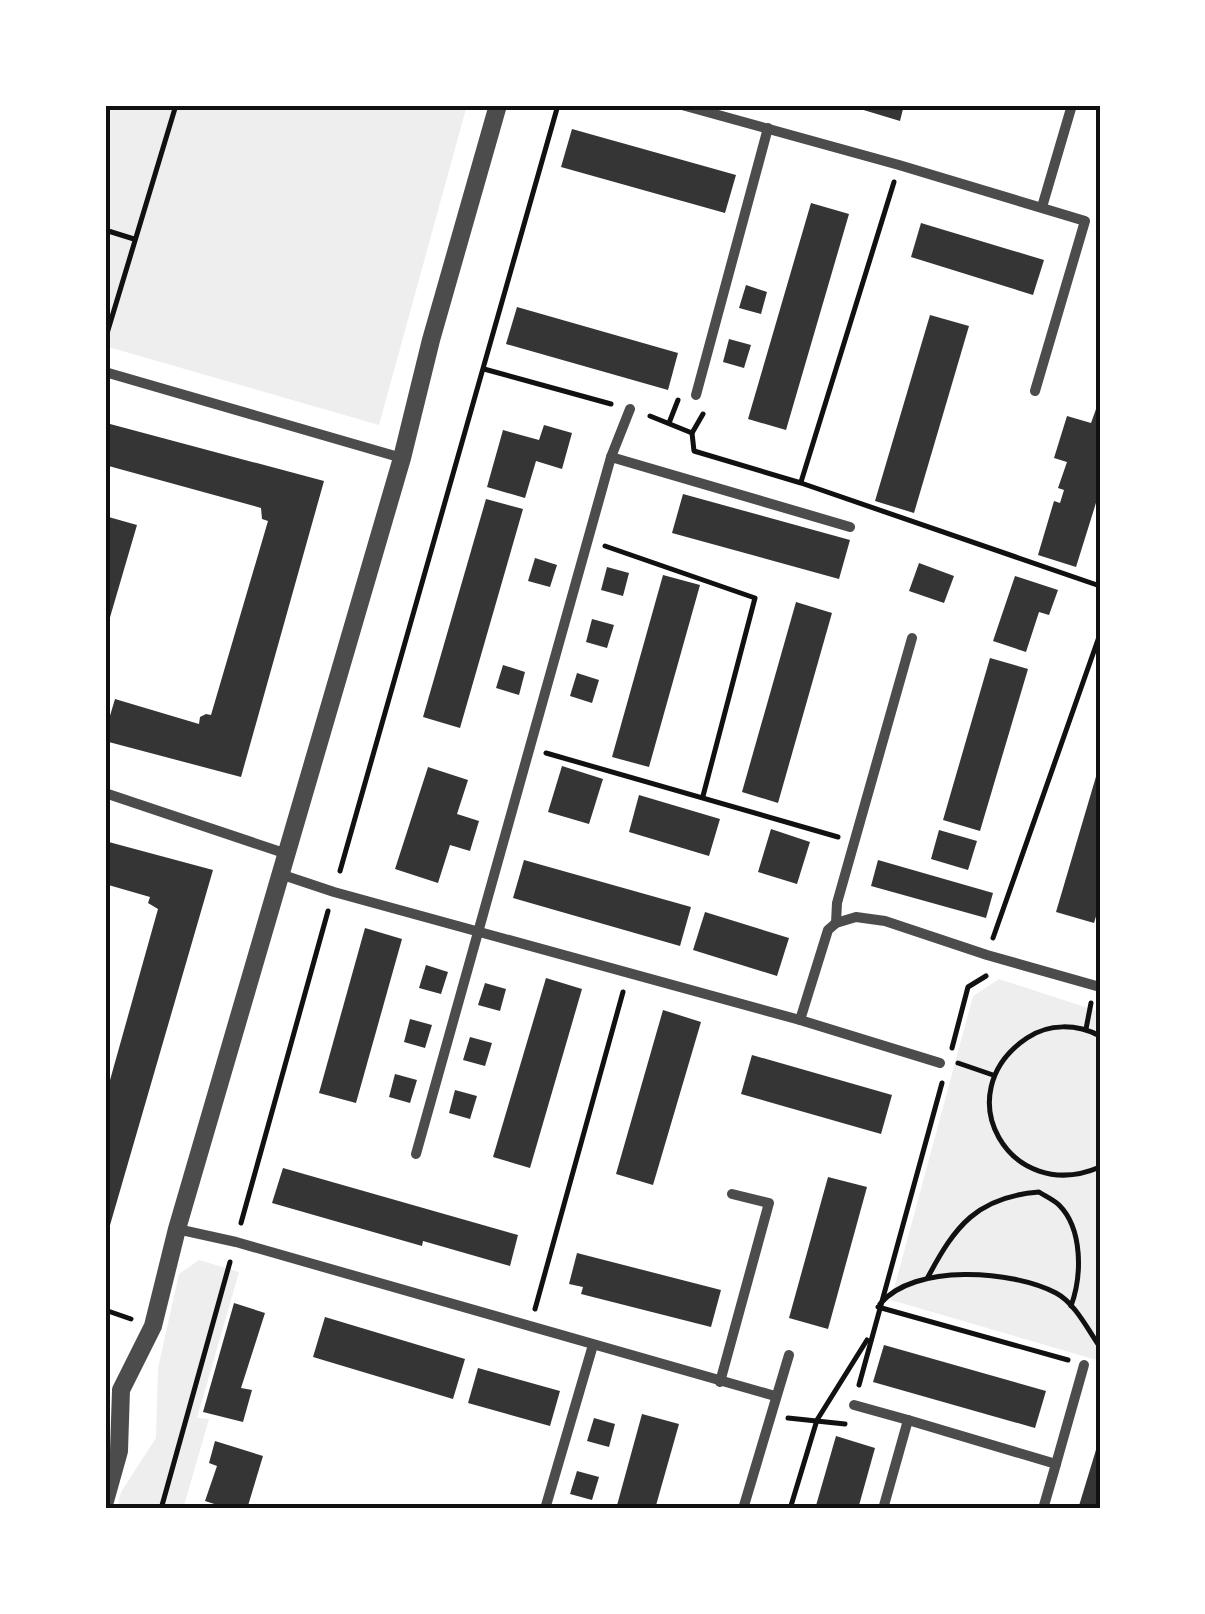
<svg xmlns="http://www.w3.org/2000/svg" width="1205" height="1614" font-family="'Titillium Web',sans-serif">
<style>
.green{fill:#eee}
.building{fill:#353535}
.lines{fill:none;stroke-linecap:round;stroke-linejoin:round}
.path{stroke:#111;stroke-width:5}
.minor{stroke:#4c4c4c;stroke-width:10}
.tertiary{stroke:#4c4c4c;stroke-width:18}
.neatline{fill:none;stroke:#111;stroke-width:4}
</style>
<rect width="100%" height="100%" fill="#fff"/>
<g class="green">
<path d="M105,105H467L379,425L105,346Z"/>
<path d="M999,979L1100,1012V1361L891,1300L973,996Z"/>
<path d="M199,1260L239,1272L197,1418L209,1419L183,1509H117L121,1492L156,1438L158,1368L179,1274Z"/>
</g>
<g class="building">
<path d="M847,105H904L900,121Z"/>
<path d="M572,129L736,175L725,213L561,167Z"/>
<path d="M811,203L849,214L786,430L748,419Z"/>
<path d="M921,223L1044,260L1033,295L911,257Z"/>
<path d="M746,285L767,292L761,314L739,308Z"/>
<path d="M517,307L678,353L668,390L506,344Z"/>
<path d="M930,315L969,326L914,513L875,501Z"/>
<path d="M729,339L751,345L744,368L723,362Z"/>
<path d="M1100,398V490L1076,567L1038,555L1054,501L1060,503L1064,490L1058,488L1067,462L1054,458L1067,416L1091,423Z"/>
<path d="M110,424L324,481L241,777L105,741V718L109,719L115,699L199,724L200,717L206,714L211,715L268,521L262,519L261,508L105,465V443Z"/>
<path d="M544,425L572,433L562,469L536,461L525,498L487,487L503,430L539,440Z"/>
<path d="M683,494L850,540L839,579L672,533Z"/>
<path d="M486,499L523,509L460,728L423,717Z"/>
<path d="M105,516L137,525L106,631H105Z"/>
<path d="M535,558L557,565L550,587L528,581Z"/>
<path d="M919,563L954,576L944,603L909,591Z"/>
<path d="M607,567L629,573L623,596L601,590Z"/>
<path d="M663,575L700,585L649,767L612,757Z"/>
<path d="M1015,576L1058,590L1049,615L1039,612L1026,652L993,641Z"/>
<path d="M796,602L832,613L778,803L742,792Z"/>
<path d="M592,619L614,625L607,648L586,642Z"/>
<path d="M990,658L1028,669L980,831L943,820Z"/>
<path d="M503,665L525,672L519,695L496,688Z"/>
<path d="M577,673L599,680L592,703L570,696Z"/>
<path d="M1100,763V903L1094,923L1056,912Z"/>
<path d="M562,766L603,779L589,824L548,812Z"/>
<path d="M428,767L468,780L457,814L479,821L470,851L450,845L438,883L395,869Z"/>
<path d="M639,795L720,819L709,856L629,832Z"/>
<path d="M771,829L810,842L797,884L758,872Z"/>
<path d="M939,830L977,841L968,870L931,859Z"/>
<path d="M105,841L213,870L106,1239L105,1098L158,909L148,903L150,897L105,884Z"/>
<path d="M524,860L691,907L680,946L513,898Z"/>
<path d="M878,860L993,893L986,918L871,886Z"/>
<path d="M705,912L789,938L777,976L693,950Z"/>
<path d="M365,928L402,939L356,1103L319,1093Z"/>
<path d="M426,965L448,972L441,994L419,988Z"/>
<path d="M546,978L582,989L530,1168L493,1157Z"/>
<path d="M485,983L506,989L500,1011L478,1005Z"/>
<path d="M663,1010L701,1022L653,1185L616,1174Z"/>
<path d="M410,1019L432,1025L425,1048L404,1042Z"/>
<path d="M470,1037L492,1043L485,1066L463,1060Z"/>
<path d="M752,1055L892,1095L881,1134L741,1094Z"/>
<path d="M395,1074L417,1080L410,1103L389,1097Z"/>
<path d="M455,1090L477,1096L470,1119L449,1113Z"/>
<path d="M283,1168L518,1235L510,1266L423,1241L422,1246L272,1203Z"/>
<path d="M828,1177L867,1187L828,1329L789,1318Z"/>
<path d="M577,1253L721,1290L711,1327L581,1294L583,1287L569,1284Z"/>
<path d="M234,1303L265,1313L241,1388L252,1390L243,1422L203,1412Z"/>
<path d="M325,1317L465,1359L453,1399L313,1357Z"/>
<path d="M884,1345L1046,1391L1035,1428L873,1382Z"/>
<path d="M478,1368L560,1391L550,1426L468,1403Z"/>
<path d="M642,1414L679,1424L655,1509H616Z"/>
<path d="M594,1418L615,1424L609,1447L587,1441Z"/>
<path d="M836,1436L875,1448L858,1509H815Z"/>
<path d="M1099,1440L1100,1509H1078Z"/>
<path d="M215,1441L263,1456L247,1509H230L205,1501L217,1466L209,1463Z"/>
<path d="M577,1471L599,1477L592,1500L570,1494Z"/>
</g>
<g class="lines">
<g class="path">
<path d="M105,108L121,105"/>
<path d="M105,230L134,239"/>
<path d="M105,340L176,105"/>
<path d="M484,369L611,404"/>
<path d="M650,416L692,433L694,451L801,483L1100,586"/>
<path d="M669,423L678,400"/>
<path d="M692,433L703,414"/>
<path d="M801,482L894,182"/>
<path d="M605,546L755,598L703,796"/>
<path d="M546,753L838,837"/>
<path d="M340,871L558,105"/>
<path d="M993,938L1100,634"/>
<path d="M1086,1029L1091,1003"/>
<path d="M1100,1036C1077,1024 1049,1023 1027,1038C945,1093 1010,1206 1100,1167"/>
<path d="M952,1048L968,987L986,976"/>
<path d="M958,1063L993,1075"/>
<path d="M241,1223L328,911"/>
<path d="M928,1277C955,1226 977,1197 1039,1192C1045,1196 1054,1200 1059,1205C1083,1229 1082,1276 1071,1306"/>
<path d="M880,1304C914,1263 1012,1270 1056,1293C1075,1303 1088,1330 1100,1347"/>
<path d="M878,1307L1068,1360"/>
<path d="M535,1309L623,992"/>
<path d="M105,1310L131,1319"/>
<path d="M859,1385L942,1083"/>
<path d="M788,1418L845,1424"/>
<path d="M161,1509L230,1262"/>
<path d="M790,1509L817,1420L867,1340"/>
</g>
<g class="minor">
<path d="M682,105L899,165L1085,221L1035,391"/>
<path d="M1042,207L1072,105"/>
<path d="M105,372L402,458"/>
<path d="M696,395L768,128"/>
<path d="M611,457L850,527"/>
<path d="M105,793L287,854"/>
<path d="M280,874L334,892L800,1020L828,930L836,923L856,917L885,921L987,955L1100,987"/>
<path d="M836,923L837,903L912,638"/>
<path d="M800,1020L940,1063"/>
<path d="M416,1154L611,457L630,409"/>
<path d="M177,1229L236,1242L775,1396"/>
<path d="M720,1382L769,1203L732,1194"/>
<path d="M854,1405L908,1420"/>
<path d="M1056,1464L1084,1365"/>
<path d="M545,1509L593,1345"/>
<path d="M743,1509L789,1355"/>
<path d="M883,1509L908,1420L1056,1464L1043,1509"/>
</g>
<path class="tertiary" d="M105,1501L119,1451L121,1390L153,1326L177,1229L402,458L431,340L498,105"/>
</g>
<rect width="1205" height="1614" fill="none" stroke="#ffffff" stroke-width="215"/>
<rect x="108" y="108" width="990" height="1398" class="neatline"/>
</svg>
